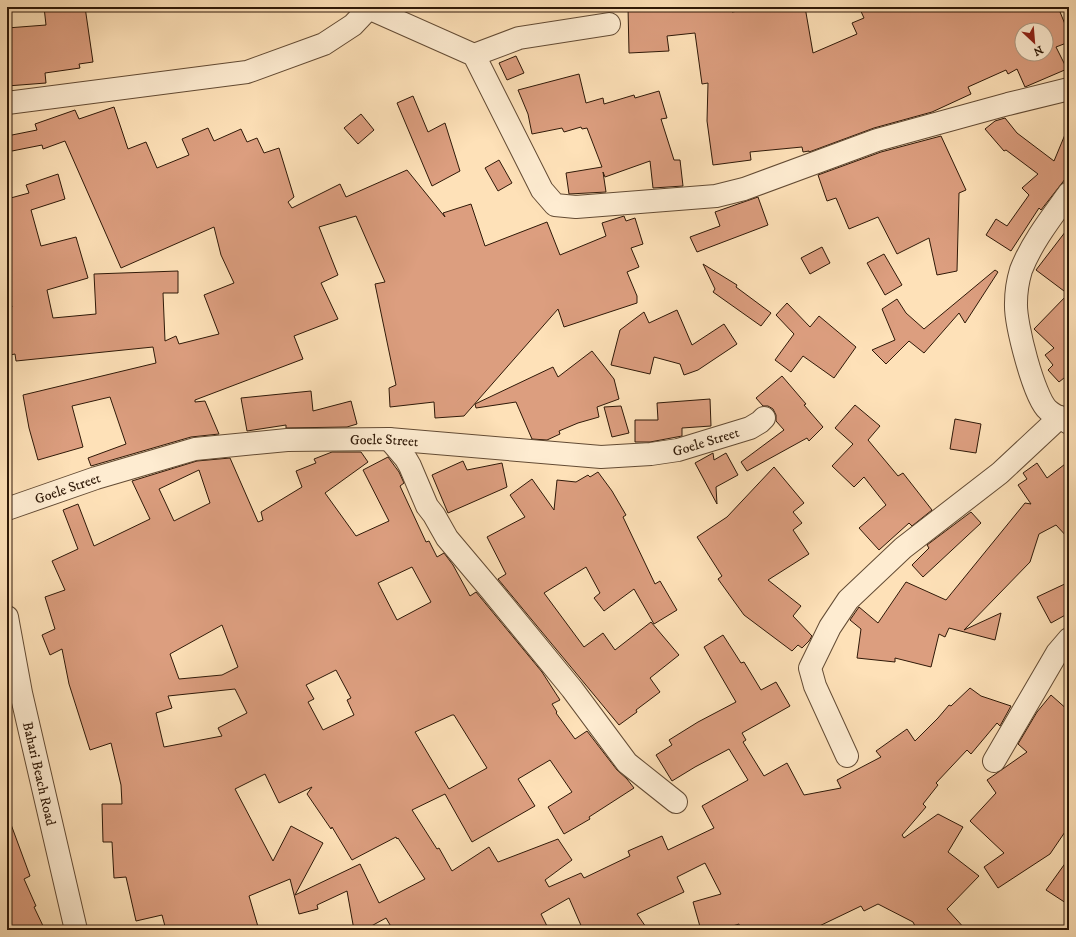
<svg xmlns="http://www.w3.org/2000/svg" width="1076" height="937" font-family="'IM FELL DW Pica',serif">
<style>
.building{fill:#dc9e7f;stroke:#2f1908;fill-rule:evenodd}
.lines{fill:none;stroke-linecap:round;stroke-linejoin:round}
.minor-casing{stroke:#634b34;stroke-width:24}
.minor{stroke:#feecd1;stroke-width:22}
.labels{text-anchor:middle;stroke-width:3;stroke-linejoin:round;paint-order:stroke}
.street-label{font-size:14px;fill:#2f1908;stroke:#feecd1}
</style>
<rect width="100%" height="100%" fill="#fee1b8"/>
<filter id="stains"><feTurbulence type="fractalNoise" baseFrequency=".005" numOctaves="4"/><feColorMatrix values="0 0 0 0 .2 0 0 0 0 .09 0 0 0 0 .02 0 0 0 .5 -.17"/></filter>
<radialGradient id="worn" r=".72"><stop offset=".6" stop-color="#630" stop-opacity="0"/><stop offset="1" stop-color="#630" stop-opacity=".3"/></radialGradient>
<g class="building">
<path d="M44,7H85L93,62L79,64L80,68L45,73L46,83L7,86V28L46,25Z"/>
<path d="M628,7H733L732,12L763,7H805L813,53L857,34L852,23L864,18L859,7H1058L1069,34V42L1056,47L1067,69L1025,87L1017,69L1008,74L1006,70L968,87L971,94L932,112L874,128L809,152V151L803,152L802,147L750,152L751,160L713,165L707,121L708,83L702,84L695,33L667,36L669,51L629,53ZM1022,30H1046V54H1022Z"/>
<path d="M516,56L524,73L507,80L499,63Z"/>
<path d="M579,74L586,103L603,98L604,104L634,95L635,98L659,91L667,118L661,119L674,160H680L683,186L653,188L650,161L605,177L603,172L606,192L569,194L566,173L602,167L587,128L582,129L581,127L564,132L562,128L532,134L528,114L518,90Z"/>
<path d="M413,96L428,132L445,123L460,171L432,186L397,103Z"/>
<path d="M114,107L128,149L146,142L157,168L189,155L182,139L208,128L214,141L241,129L247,142L257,138L264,153L279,148L294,197L288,202L292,208L340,184L346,197L407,170L445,217L443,213L471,204L485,246L547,222L560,255L606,236L602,223L624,216L626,221L635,218L643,244L631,248L639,267L627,272L637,296V303L564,327L558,309L464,416L435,418L434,402L390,407L389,388L396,385L375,284L385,282L356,216L319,227L338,275L321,283L338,319L294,336L303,359L195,400V402L205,401L219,434L191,437L91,466L88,458L126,444L110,397L72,406L83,447L38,460L29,428L23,395L156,363L153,347L16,361L15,354L10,355L7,325V307H12L7,290V199L29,193L26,185L58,174L65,199L31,210L41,246L76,237L88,278L47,290L53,318L96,314L94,274L178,271V293H163L165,341L176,336L179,344L219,334L204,295L234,283L221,255L214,227L121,268L65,141L43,149L42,145L7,152V136L37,130L35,124L75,110L79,119Z"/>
<path d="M361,114L374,130L358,144L344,128Z"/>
<path d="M1005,118L1017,133L1054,161L1069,125V174L1041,210L1039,208L1011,251L986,235L996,219L1007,226L1029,195L1022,188L1038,174L1006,150L1004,151L985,129L995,121Z"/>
<path d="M941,136L966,190L959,193L957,271L937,275L929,238L897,254L878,217L849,229L836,198L827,201L818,175L881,152Z"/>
<path d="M499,160L512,183L498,191L485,168Z"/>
<path d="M758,197L768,225L697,252L690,237L720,226L715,212Z"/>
<path d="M1069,227V384L1064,378L1059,382L1048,370L1053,365L1045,355L1054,348L1034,329L1068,294L1036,270Z"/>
<path d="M822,247L830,263L810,274L801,258Z"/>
<path d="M884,254L902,285L885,295L867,263Z"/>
<path d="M703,264L737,285L736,287L771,313L761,326L713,292L715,289Z"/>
<path d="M995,270L998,272L965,323L959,313L924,353L909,341L886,364L872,350L895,340L882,309L897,299L906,313L924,329Z"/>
<path d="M787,303L810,327L819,316L856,347L834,378L803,356L791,372L775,360L794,334L776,315Z"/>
<path d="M677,310L692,345L724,324L737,344L698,370L684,375L680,364L654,357L650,374L611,365L620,330L644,312L649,323Z"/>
<path d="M592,351L614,379L619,399L597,407L599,417L578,423L559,431L560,434L547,440L532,439L516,402L476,408L475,404L553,367L558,377Z"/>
<path d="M782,376L806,404L804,405L823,427L809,441L807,438L747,471L741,462L784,430L776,421V415L773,409L768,406H763L756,398Z"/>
<path d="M311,391L313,411L351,401L357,424L347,427L286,428V425L247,431L241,398Z"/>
<path d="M710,399L711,426L682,428V436L650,442H635V420H658L657,403Z"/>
<path d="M855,405L880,426L868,440L898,476L903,473L932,510L912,526L909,523L879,550L859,528L886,505L864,477L854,487L832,466L853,444L835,428Z"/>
<path d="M621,406L629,433L612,437L604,407Z"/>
<path d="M955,419L981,424L976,453L950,449Z"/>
<path d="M332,452H361L368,462L325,493L356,536L389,521L363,470L388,457L399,472L404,483L400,486L426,542L429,541L437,557L444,553L453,565L470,596L476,592L542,672L560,700L552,704L557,712L556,713L575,739L587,731L617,770L627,779L634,788L589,817L590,819L564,834L548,807L572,792L550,760L518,779L535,806L472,842L445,794L412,810L437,849L439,848L452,871L489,847L498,862L558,839L572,860L545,880L549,887L581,873L584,878L630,856L628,851L662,836L668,850L714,828L702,806L748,780L729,749L695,767L672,781L656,755L672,745L669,740L698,722L736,702L704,647L723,635L741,663L744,662L761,690L776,682L790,706L742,733L746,740L743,742L764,776L787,763L804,795L841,788L837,780L881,757L876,751L907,729L915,741L938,718L949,705L951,706L970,688L981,696L1011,706L1000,726L997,723L971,754L967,750L936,783L938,785L923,804L926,807L902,835L904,838L938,814L963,827L948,852L979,876L947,909L966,930H917L913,922L878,904L864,911L861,906L811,930H740L739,924L720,930H701L693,902L721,894L705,863L677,877L684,892L637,914L648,930H583L569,898L541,914L549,930H393L386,918L364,930H354L347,891L317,905L318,909L299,914L290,879L249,896L259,930H166L162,915L136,921L126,877L114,878L112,842H103L102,804H122L121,785L111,743L90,750L69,684L62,649L50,655L42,635L55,629L45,597L65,590L52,561L78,549L63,510L78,504L94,546L150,519L132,481L197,461L230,458L258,522L263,520L261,512L302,487L296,471L316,463L314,459ZM199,470L210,503L174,521L159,489ZM412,567L431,602L397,620L378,583ZM222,625L238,667L222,675L179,679L170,654ZM336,670L351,698L347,700L354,715L323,730L308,702L314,699L306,685ZM235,689L247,713L218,728L222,736L164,747L156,713L172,708L168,696ZM452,715H454L487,768L449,789L415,732ZM265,774L279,803L312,787L307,794L331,829L332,827L352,860L396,837L397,839L398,838L425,879L379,903L360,864L295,895L323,843L291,826L273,861L235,789Z"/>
<path d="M713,453L714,460L726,453L738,475L716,487L717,504L695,463Z"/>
<path d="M463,461L467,470L502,463L507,487L448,513L432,475Z"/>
<path d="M1069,461V539L1056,525L1039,534L1030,562L964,630L1001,613L995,640L949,628L945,637L939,634L931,667L895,658V662L857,658L861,629L850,620L859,607L878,623L906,582L946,600L1025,503L1031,504L1018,485L1027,479L1023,473L1037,463L1047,478Z"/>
<path d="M774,467L804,503L793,512L802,523L793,530L809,554L768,580L801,606L793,616L812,636L809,641L802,648L798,645L792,651L744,615L718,579L722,576L697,537L727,517Z"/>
<path d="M598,472L612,491L626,515L623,517L655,584L660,581L677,610L654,624L634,589L604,611L594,598L600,593L586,567L544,593L584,647L603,633L615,650L651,622L679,655L650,678L660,692L636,710L637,712L619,725L498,579L506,574L487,537L525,517L510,495L532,479L554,510L557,480L576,482L588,475L590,477Z"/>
<path d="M971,512L981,523L923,577L912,565L929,548L927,545Z"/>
<path d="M1069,582V613L1051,623L1037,597Z"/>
<path d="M1051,695L1069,711V826L1050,854L998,888L984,867L1004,853L970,821L996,793L987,780L1027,752L1018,744L1037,712Z"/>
<path d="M7,819H9L30,876L24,879L36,906L34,907L45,930H7Z"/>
<path d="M1069,858V905L1046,890Z"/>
</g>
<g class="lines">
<defs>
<g id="minor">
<path d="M366,7L474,55L542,190L555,205L576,207L716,196L744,189L877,140L1008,104L1069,89"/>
<path d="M474,55L519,38L609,24"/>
<path d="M7,103L247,72L324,44L353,25L370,7"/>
<path d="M1069,193C1051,218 1032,242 1021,270C1018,280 1016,293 1016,303C1015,323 1034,398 1048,410C1053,415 1063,419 1069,423"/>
<path d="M389,439L406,459L410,466L427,506L434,515L447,538L490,589L572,689L627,763L676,802"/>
<path id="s1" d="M7,509L96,478L195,449L287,440L389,439L601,457L651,454L678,450L750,428L760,422L764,418"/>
<path id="s2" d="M7,617L21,693L76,930"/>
<path d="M847,756L815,686L810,668L830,627L848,600L903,548L1000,473L1060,417"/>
<path d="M994,761L1057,653L1069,639"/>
</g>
</defs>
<use href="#minor" class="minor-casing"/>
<use href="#minor" class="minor"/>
</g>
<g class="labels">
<g class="street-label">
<text dy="5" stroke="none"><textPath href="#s1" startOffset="387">Goele Street</textPath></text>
<text dy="5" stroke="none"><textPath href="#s1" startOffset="711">Goele Street</textPath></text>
<text dy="5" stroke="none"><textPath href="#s1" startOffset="64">Goele Street</textPath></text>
<text dy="5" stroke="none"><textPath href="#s2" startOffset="160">Bahari Beach Road</textPath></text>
</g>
</g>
<rect width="1076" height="937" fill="none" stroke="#fee1b8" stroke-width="24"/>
<rect x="8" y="8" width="1060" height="921" fill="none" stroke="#2f1908" stroke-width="2"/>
<rect x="12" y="12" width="1052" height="913" fill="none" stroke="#2f1908"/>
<g transform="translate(1034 42) rotate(154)"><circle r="19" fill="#feecd1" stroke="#ab9881"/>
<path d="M0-3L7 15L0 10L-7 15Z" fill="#8f2418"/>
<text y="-6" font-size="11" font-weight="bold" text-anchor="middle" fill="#2f1908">N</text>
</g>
<rect width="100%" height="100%" filter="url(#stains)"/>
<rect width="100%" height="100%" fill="url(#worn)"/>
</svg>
